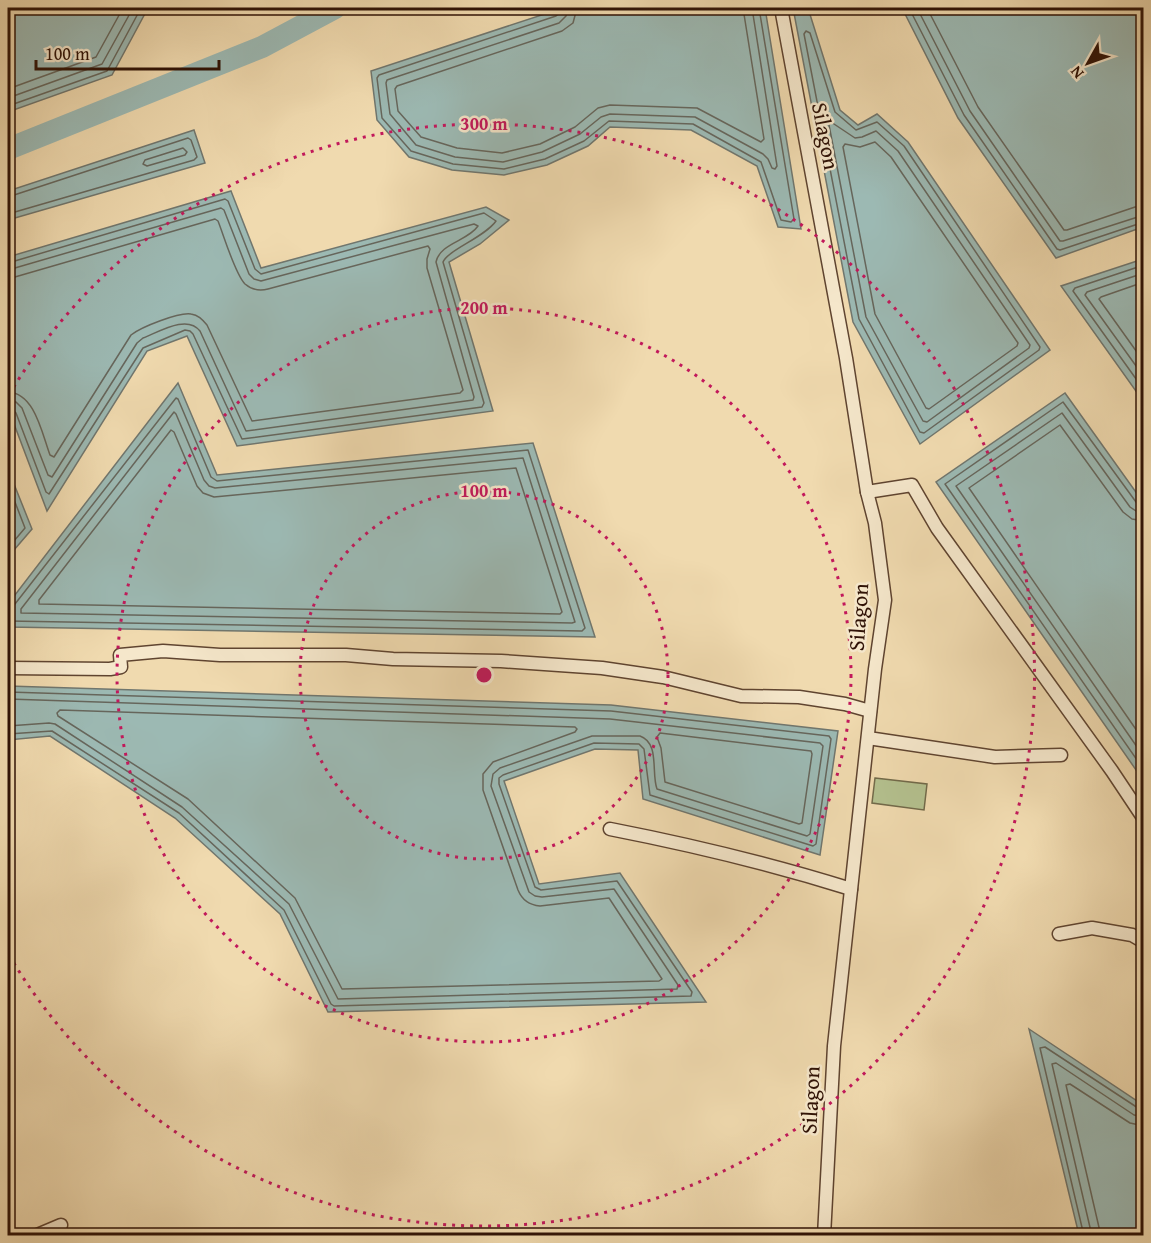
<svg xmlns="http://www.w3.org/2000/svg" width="1151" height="1243" font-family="'Gentium Book Plus',serif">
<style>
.green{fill:#b4c18f;stroke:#726a4a;stroke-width:1.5}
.water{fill:#9cb9b3;stroke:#70766e;stroke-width:1.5}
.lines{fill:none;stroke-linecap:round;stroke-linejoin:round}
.shore{stroke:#66665c;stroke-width:1.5}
.river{stroke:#9cb9b3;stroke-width:22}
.minor-casing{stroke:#5f4430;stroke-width:15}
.minor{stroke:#f5e7cb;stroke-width:12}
.ring{fill:none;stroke:#c2185b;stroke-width:3;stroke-dasharray:3 6}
.labels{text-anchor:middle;stroke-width:5;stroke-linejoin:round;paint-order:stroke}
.street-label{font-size:22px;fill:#2f1206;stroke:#f5e7cb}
.centre{fill:#c2185b;stroke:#f5e7cb;stroke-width:3}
.ring-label{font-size:18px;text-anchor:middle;font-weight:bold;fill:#c2185b;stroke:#f5e7cb;stroke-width:5;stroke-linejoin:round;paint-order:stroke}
</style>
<rect width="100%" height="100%" fill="#f0daaf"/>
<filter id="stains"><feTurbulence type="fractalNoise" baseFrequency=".00333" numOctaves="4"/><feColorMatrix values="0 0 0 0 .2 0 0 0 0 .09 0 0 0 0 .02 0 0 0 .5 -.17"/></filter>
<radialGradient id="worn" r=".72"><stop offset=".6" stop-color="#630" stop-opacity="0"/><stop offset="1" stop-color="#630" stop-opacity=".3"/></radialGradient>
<path class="green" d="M875,778L927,784L924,810L872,803Z"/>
<g class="water">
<path d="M8,8H148L112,75L8,112Z"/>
<path d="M563,8H765L801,229L778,227L757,166L691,130L610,127L588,146L547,165L504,175L452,170L409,157L377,120L371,71Z"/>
<path d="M793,8H808L840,110L858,125L877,114L908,142L1050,350L920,444L853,322Z"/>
<path d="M902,8H1143V227L1056,258L958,118Z"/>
<path d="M194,130L205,163L8,220V191Z"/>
<path d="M231,191L261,268L486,207L509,220L480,244L449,262L493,411L237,446L187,336L147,351L47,511L8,408V257Z"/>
<path d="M1143,259H1144L1143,401L1061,286Z"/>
<path d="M178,383L217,475L533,443L595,637L8,627V604Z"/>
<path d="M1065,393L1143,502V780L936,482Z"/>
<path d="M8,469L32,529L8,557Z"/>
<path d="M8,686L611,705L838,731L820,855L643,799L638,750L595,749L504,781L539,884L620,873L706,1002L328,1012L280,914L175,818L50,736L8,740Z"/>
<path d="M1029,1029L1143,1105V1235H1079Z"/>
</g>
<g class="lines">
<g class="shore">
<path d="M561,8L560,13L556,16L379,75L377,78L382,118L411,151L453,164L504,169L545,159L584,141L609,121L693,124L761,162L781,220L791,222L794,219L759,8"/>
<path d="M568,8L566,16L559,23L387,80L386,83L390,114L416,145L455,157L503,162L542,152L580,134L601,117L610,114L695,117L763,154L768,159L772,168L775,169L777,166L752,8"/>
<path d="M577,8L573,23L562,31L397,86L395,89L398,111L421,137L457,148L502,153L540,144L575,127L598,108L610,105L697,108L761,142L764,139L743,8"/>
<path d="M909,8L964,115L1057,249L1060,250L1144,222"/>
<path d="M917,8L970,111L1060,241H1063L1144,215"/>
<path d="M927,8L978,107L1064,230H1067L1135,207L1144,206"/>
<path d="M806,31L810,33L835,112L856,130L877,122L904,146L1040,347L1039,350L924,433L920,432L859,319L804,34Z"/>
<path d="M8,89L96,57L123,8"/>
<path d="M8,98L102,64L133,8"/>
<path d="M8,106L107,71L141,8"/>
<path d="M831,122L855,138L862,137L876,131L898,151L1030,345L1029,348L927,422L923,421L866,317L829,125Z"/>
<path d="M875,142L891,157L1018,343L1017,346L929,409L926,408L875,314L843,147L845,144L860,147Z"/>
<path d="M183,148L187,152L185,155L147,166L143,164L145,160Z"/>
<path d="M8,197L188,138L191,140L197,157L194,160L8,214"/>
<path d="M8,263L225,199L228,201L255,269L261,274L484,213L496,221C485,237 448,250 443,262L484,403L482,407L242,439L193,334L190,331L185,330L143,348L49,494L46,492L16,413L12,409L8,408"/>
<path d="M1144,265L1075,288L1073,291L1144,390"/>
<path d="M8,270L221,208L224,210L249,274L254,279L261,281L474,224L478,226C468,241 440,243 436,262L474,397L473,400L246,431L200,331C187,314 159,332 143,338L137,343L52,477L48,475L22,408L16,402L8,401"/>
<path d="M1144,273L1087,292L1085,295L1144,377"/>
<path d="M8,279L215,219L218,221C224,236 235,274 245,284C252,290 260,291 268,289L428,246L430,249L427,259V268L463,390L460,393L252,421L207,325C202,319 198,315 191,314C179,312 141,327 131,335L54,457L50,455C42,434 35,393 8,392"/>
<path d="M1144,282L1101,297L1099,299L1144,362"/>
<path d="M174,412L176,414L204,480L209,486L215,488L523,458L575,622L572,623L21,613V609Z"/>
<path d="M171,430L174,432L197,486L203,493L214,497L516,468L562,612L560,614L39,604V600Z"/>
<path d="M8,484L25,528L8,548"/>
<path d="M1144,505L1136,502L1063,402L945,484L1144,770"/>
<path d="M1144,512L1136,511L1130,507L1062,413L956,486L1144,757"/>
<path d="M1144,521L1132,519L1123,512L1060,425L969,488L1144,741"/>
<path d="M8,607L15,604L176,398L178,399L211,477L217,481L528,450L585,628L582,631L8,621"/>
<path d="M8,692L611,711L829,736L831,739L816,844L813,846L650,795L644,749L639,744L594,743L503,775L499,778V784L535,887L541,890L617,881L692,992L691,996L334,1006L331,1004L284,910L179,813L52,731L8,734"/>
<path d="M8,699L610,719L820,743L823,746L810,834L807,836L657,789C651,773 660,743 640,736H592L500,768L493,774L491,786L529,892L535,896L542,897L614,889L678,985L677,989L338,999L289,904L182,807L55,724L49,723L8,726"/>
<path d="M60,710L575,727L577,729L575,732L493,762L483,774V790L518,890C522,900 529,905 540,906L609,898L662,979L659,981L342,989L295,898L188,799L58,716L57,713Z"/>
<path d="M660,733L811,751L812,754L802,823L799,824L665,782L661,748L657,737Z"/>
<path d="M1084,1236L1040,1048L1045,1047L1138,1108L1144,1109"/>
<path d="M1092,1236L1052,1064L1056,1063L1134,1115L1144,1117"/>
<path d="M1101,1236L1066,1085L1070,1084L1130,1123L1144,1126"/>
</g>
<path class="river" d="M8,149L262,47L335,8"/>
<defs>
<g id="minor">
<path d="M781,8L846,358L867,492L875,523L885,600L875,669L834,1046L824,1236"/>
<path d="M867,492L912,485L937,528L1112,771L1144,819"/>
<path d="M8,668L110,669L121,667L120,655L163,651L220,655H346L393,659L501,661L602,668L663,677L741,696L799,697L845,704L870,711"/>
<path d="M868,738L995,757L1061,755"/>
<path d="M610,829C692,845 771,864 851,889"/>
<path d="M1059,934L1092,928L1132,935L1144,942"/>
<path d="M35,1236L61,1225"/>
</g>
</defs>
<use href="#minor" class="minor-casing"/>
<use href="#minor" class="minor"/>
</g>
<g class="ring">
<circle cx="484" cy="675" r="184"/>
<circle cx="484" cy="675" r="367"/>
<path d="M9 395A551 551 0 1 1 9 955"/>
</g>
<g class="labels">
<g class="street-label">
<text transform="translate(826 136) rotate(79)" y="8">Silagon</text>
<text transform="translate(858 617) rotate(-86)" y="8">Silagon</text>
<text transform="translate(810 1100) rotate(-87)" y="8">Silagon</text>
</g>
</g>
<circle cx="484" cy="675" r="9" class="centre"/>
<g class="ring-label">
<text x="484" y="130">300 m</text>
<text x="484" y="314">200 m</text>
<text x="484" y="497">100 m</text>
</g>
<rect width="1151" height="1243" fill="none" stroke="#f0daaf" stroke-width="30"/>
<rect x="9" y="9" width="1133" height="1225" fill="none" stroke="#2f1206" stroke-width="3"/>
<rect x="15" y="15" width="1121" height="1213" fill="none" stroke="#2f1206" stroke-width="1.5"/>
<g transform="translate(1088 63) rotate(230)" stroke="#f5e7cb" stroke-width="4.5" paint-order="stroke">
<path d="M0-4.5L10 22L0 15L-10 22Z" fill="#2f1206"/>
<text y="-9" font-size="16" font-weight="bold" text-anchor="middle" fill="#2f1206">N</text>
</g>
<path d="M36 60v9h183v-9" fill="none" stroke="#2f1206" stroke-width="3"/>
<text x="45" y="60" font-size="18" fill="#2f1206" stroke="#f5e7cb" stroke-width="4.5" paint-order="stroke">100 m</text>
<rect width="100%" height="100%" filter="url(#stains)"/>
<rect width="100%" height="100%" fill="url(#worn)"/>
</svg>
